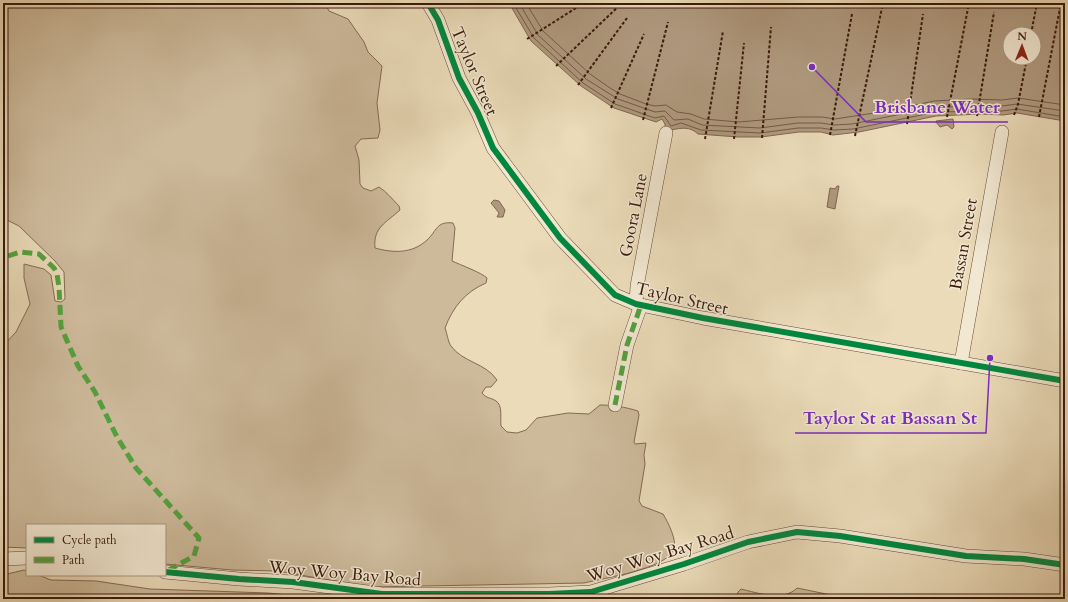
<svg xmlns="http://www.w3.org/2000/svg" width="1068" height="602" font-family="Cardo,serif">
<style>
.green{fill:#cdba9b;stroke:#846a53}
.water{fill:#af997e;stroke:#816650;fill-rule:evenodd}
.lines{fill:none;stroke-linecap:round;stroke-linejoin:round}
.shore{stroke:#755a44;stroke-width:1}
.lane-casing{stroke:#674a36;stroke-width:8}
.street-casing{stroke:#674a36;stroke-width:14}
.path{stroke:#3b1a0b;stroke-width:2;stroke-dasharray:3 2;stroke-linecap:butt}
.lane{stroke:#f2e8d2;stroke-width:7}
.street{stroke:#f2e8d2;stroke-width:13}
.quiet{stroke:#54a13e;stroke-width:5;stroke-dasharray:10 5;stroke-linecap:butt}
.cycleway-casing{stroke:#f2e8d2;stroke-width:8}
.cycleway{stroke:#00873e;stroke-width:6}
.labels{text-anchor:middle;stroke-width:3;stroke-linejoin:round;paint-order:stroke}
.street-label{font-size:17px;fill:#3b1a0b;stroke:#f2e8d2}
.leader{fill:none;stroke:#7b2cbf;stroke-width:1.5}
.callout-dot{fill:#7b2cbf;stroke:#f2e8d2;stroke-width:1.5}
.callout-label{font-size:18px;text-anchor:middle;font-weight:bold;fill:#7b2cbf;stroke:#f2e8d2;stroke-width:3;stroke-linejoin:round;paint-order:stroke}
</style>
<rect width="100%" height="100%" fill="#ebdbb9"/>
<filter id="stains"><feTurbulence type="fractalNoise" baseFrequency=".005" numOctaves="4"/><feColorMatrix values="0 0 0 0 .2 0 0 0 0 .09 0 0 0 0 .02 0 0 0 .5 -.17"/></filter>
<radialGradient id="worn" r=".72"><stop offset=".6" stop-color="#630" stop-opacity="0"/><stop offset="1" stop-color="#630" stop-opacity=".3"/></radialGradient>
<g class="green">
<path d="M3,3H325L329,11L348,19L364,42L368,52L382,66L377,103L380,130L378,138L361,139L355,146L359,160L360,184L363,188L371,191L379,187C387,192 392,199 399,206L400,210C386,223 373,227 375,248C393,253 412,254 427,240C437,231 436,221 453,223L455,228L452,261C461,265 482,273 487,278L486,283C465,292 453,307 445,328C447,333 448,342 451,346C462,362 486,363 497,380L491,387H486L482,393C487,399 490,397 496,401C503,405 500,419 501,426L507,432L517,433L526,430L537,418L568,413L589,414L600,405C613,405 625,407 638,411L639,415L634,442L635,444L646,443L644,455L645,464L639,501L642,506L663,514C668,522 677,540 674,549C667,569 604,578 584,583L370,587L277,571L232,570L165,564V525H27V548L3,547V346L16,332L30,304L24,278V264L44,269L51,275L55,301L61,302L65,299L64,272L55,261L19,226L3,218Z"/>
<path d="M24,570L27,571V575H38L51,580L96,581L150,589L268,593L328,599H3V575Z"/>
<path d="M797,588L836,596L840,599H737L738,592L741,589C758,593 783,602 797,588Z"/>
</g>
<g class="water">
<path d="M509,3H1065V121L1017,113L1003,115L981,114L936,116L859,132L833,135L821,132H799L761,137H738L698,134C690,126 681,128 671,130L665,126V124L662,119L656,122L614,108L581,86L531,41ZM1010,34H1034V58H1010Z"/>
<path d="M953,119L954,127L952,129L947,125L940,127L936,122V121Z"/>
<path d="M837,186H839L835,209L827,207L830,188L835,189Z"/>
<path d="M494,200L499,201L505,210L503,217H497L499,213L491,203Z"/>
</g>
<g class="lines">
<g class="shore">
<path d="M513,3L534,38L583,83L615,104L655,118L664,116L671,126L681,123L701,130L760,133L798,128H821L834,130L853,129L936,112L1002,111L1017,109L1065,117"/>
<path d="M519,3L538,35L586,79L618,99L655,112L665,111L674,120L688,119L702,125L760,128L798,123H821L834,125L852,124L936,107L1002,106L1017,104L1065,111"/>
<path d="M526,3L543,31L590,74L610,88L620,94L646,104L655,106L666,105L677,112L691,114L704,119L739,122L798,117H822L835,119L887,111L934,101L973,99L1002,100L1018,98L1065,105"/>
</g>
<defs>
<path id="lane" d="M1063,381L1065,368"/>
<g id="street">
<path d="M428,3L438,20L459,78L478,113L493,148L560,238L615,295L636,304L703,318L1065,381"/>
<path d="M636,304L637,286L666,133"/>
<path d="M961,363L1002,132"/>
<path d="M615,405L627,345L641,305"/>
<path d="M3,559L27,558"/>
<path d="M165,572L239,579L293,582L382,594H549L591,592L684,564L748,542L797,532L840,536L966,556L1024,559L1065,565"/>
</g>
</defs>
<use href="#lane" class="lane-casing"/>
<use href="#street" class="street-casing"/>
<g class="path">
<path d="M1031,34L1037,3"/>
<path d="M527,39L584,3"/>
<path d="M556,66L622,3"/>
<path d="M578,85L627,18"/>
<path d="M611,108L644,34"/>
<path d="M1014,115L1018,104L1027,58"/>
<path d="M977,116L994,12"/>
<path d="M947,117L969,3"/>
<path d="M1039,117L1061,3"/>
<path d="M643,120L668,22"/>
<path d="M907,124L923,14"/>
<path d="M830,135L852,14"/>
<path d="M855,136L883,3"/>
<path d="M762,138L771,27"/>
<path d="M705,139L723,31"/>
<path d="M734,139L744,43"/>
</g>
<use href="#lane" class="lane"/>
<use href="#street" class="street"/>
<g class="quiet">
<path d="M8,256L20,252L39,254L54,268L57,274L59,287L61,327L78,366L95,392L117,437L136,468L199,538L194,556L167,571"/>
<path d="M615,405L627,345L641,305"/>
</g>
<defs>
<g id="cycleway">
<path d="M428,3L438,20L459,78L478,113L493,148L560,238L615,295L636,304L703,318L1065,381"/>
<path d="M165,572L239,579L293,582L382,594H549L591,592L684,564L748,542L797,532L840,536L966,556L1024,559L1065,565"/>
</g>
</defs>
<use href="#cycleway" class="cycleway-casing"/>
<use href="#cycleway" class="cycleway"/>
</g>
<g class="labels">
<g class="street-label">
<text transform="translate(475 71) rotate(67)" y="6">Taylor Street</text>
<text transform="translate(633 215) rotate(-79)" y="6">Goora Lane</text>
<text transform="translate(963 244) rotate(-80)" y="6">Bassan Street</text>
<text transform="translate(682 298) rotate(13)" y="6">Taylor Street</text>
<text transform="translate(660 554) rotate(-17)" y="6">Woy Woy Bay Road</text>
<text transform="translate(345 573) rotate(5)" y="6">Woy Woy Bay Road</text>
</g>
</g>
<path class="leader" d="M812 67L866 122H1008M990 358L986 433H795"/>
<g class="callout-dot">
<circle cx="812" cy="67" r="4"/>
<circle cx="990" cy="358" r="4"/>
</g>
<g class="callout-label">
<text x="937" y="113">Brisbane Water</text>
<text x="890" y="424">Taylor St at Bassan St</text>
</g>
<rect width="1068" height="602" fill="none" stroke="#ebdbb9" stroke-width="16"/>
<rect x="4" y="4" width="1060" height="594" fill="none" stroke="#3b1a0b" stroke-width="2"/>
<rect x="8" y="8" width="1052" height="586" fill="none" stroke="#3b1a0b"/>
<rect x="26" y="524" width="140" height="52" fill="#f2e8d2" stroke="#a99682"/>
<rect x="34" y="537" width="20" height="6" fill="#00873e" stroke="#a99682"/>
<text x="62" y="544" font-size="12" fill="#3b1a0b">Cycle path</text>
<rect x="34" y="557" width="20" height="6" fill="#54a13e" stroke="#a99682"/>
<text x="62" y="564" font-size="12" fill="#3b1a0b">Path</text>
<g transform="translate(1022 46) rotate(1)"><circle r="19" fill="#f2e8d2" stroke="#a99682"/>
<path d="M0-3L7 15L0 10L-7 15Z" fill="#8f2418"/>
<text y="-6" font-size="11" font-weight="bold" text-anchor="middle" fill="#3b1a0b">N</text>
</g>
<rect width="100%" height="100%" filter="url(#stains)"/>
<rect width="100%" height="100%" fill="url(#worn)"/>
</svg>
